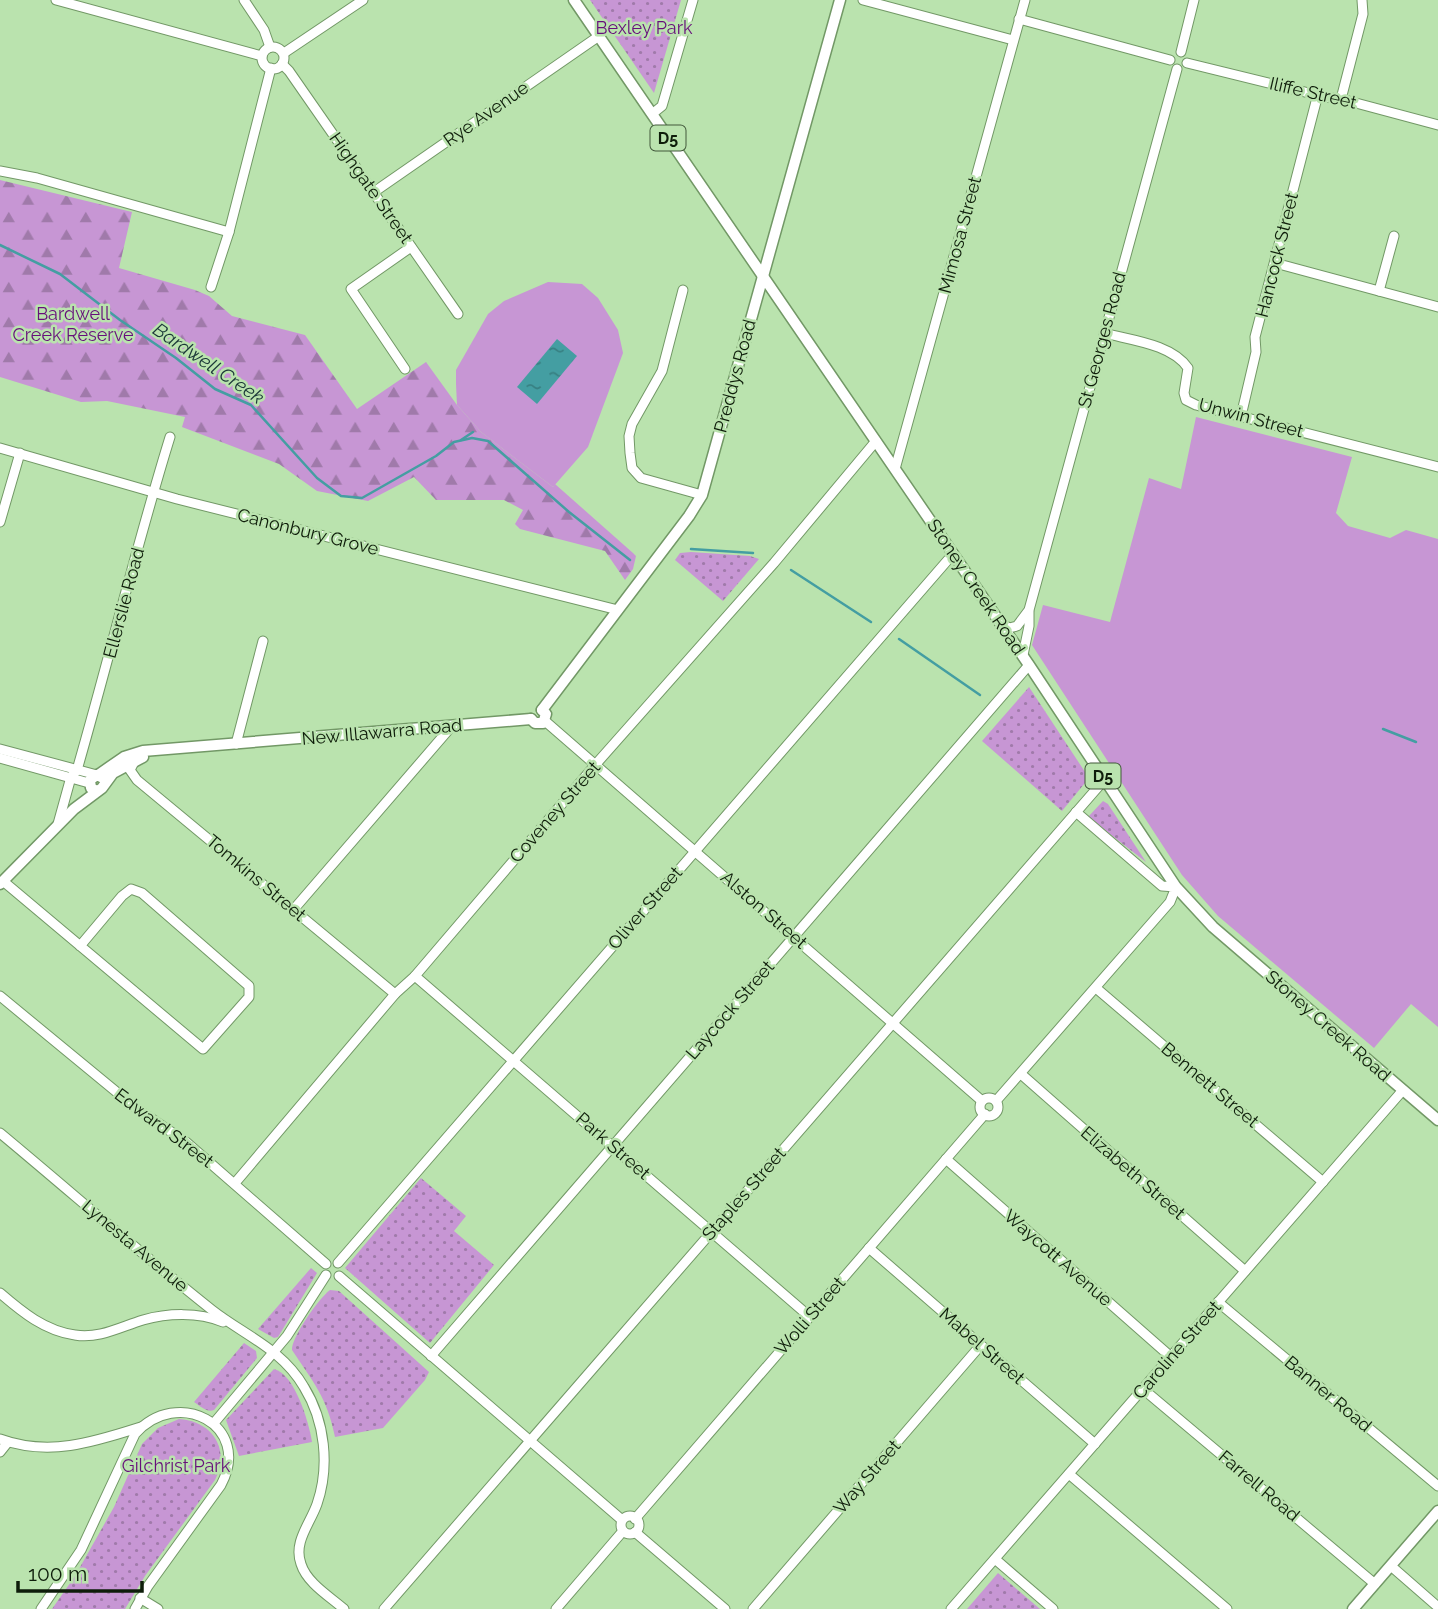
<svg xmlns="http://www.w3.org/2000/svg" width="1438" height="1609" font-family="Raleway,sans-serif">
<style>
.green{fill:#c796d4}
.forest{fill:url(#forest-firs)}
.park{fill:url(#park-dots)}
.water{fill:url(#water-ripples)}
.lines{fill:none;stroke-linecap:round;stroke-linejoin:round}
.stream{stroke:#449ea2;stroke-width:2.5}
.minor-casing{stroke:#729866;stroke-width:11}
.major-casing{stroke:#729866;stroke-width:13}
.minor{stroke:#fff;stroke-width:9}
.major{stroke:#fff;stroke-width:10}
.labels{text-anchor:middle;stroke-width:5;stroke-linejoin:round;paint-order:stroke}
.shield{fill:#bae3ae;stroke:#42583b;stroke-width:2}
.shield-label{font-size:16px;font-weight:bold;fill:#0e1d0a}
.park-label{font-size:18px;fill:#670f7b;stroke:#bae3ae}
.street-label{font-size:18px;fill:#0e1d0a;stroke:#bae3ae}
.water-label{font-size:19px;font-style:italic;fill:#1b3738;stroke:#bae3ae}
</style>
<defs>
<pattern id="forest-firs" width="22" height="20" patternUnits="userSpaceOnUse" patternTransform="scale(1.75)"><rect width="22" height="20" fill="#c796d4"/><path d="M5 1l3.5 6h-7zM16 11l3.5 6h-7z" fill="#a07aaa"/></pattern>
<pattern id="park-dots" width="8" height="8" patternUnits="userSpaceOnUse" patternTransform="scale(1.75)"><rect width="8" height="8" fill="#c796d4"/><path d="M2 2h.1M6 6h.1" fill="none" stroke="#a07aaa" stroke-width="1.8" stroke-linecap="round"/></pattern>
<pattern id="water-ripples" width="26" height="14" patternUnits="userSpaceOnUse" patternTransform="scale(1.75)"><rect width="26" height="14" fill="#449ea2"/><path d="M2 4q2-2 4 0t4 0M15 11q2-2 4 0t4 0" fill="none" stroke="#378082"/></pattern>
</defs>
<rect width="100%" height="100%" fill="#bae3ae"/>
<g class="green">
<path d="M548,282L582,284L598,298L618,330L623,353L588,447L553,487L481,432L457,405L456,384V370L488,314L504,301Z"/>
<path d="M1196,417L1352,457L1336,513L1348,526L1390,538L1406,530L1438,539V1027L1411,1004L1374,1048L1218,916L1182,875L1032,645L1043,605L1110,622L1149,478L1181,489Z"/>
</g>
<path class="forest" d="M0,180L132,212L119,268L195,290L209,296L232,316L305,335L357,409L426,362L457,405L481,432L553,487L555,484L633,553L636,556L633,569L625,580L605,551L520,529L515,524L523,510L504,500H436L414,477L368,501L317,491L279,464L182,427L185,417L107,401L81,402L0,377Z"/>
<g class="park">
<path d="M590,0H681L654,93Z"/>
<path d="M691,552L750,556L759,559L723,601L675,560L680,553Z"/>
<path d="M1029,687L1089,778L1062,811L982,741Z"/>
<path d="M1103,801L1108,804L1146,862L1088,817Z"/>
<path d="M421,1178L466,1216L454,1231L494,1265L430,1343L345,1268Z"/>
<path d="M311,1268L317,1273L278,1337L274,1338L258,1329Z"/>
<path d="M330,1290L339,1291L429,1372L425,1380L383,1428L335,1437C327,1397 313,1382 292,1350C291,1338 319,1298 330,1290Z"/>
<path d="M244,1343L256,1351L257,1358L214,1410C207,1413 200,1406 194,1402Z"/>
<path d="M274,1369C295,1374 309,1423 312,1442L239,1456L226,1420Z"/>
<path d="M179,1419C212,1421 231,1449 215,1480L145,1576L125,1609H52L75,1576L114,1507L142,1444L158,1428Z"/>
<path d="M998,1573L1040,1609H967Z"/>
</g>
<path class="water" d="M557,339L577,356L537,404L517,387Z"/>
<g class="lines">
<g class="stream">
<path d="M0,245L60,274L120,320L176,358L215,389L251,405L317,478L341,496L362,498L436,456L454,442L472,438L488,441L569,512L630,560"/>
<path d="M461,440L473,432"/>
<path d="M691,549L753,553"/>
<path d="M791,570L871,622"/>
<path d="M899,639L980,695"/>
<path d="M1383,729L1416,742"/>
</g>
<defs>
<g id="minor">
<path d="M56,0L262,56"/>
<path d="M244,0L264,30L270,47"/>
<path d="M863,0L1013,40"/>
<path d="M1019,19L1170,60"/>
<circle cx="273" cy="58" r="11"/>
<path d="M1181,52L1194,0"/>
<path d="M284,53L363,0"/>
<path d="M1187,63L1325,97L1341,99L1438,125"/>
<path d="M282,64L289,71L458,314"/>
<path d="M1341,99L1363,14L1362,0"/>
<path d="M652,114L662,106L693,0"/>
<path d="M0,171L37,178L229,232"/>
<path d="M374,192L599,36"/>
<path d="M1275,263L1438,307"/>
<path d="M211,287L229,232L271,68"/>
<path d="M683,290L662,371L632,424L629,436L630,453L632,468L641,478L702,495"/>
<path d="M1379,291L1394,236"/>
<path d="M1104,333C1130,340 1172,344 1188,368L1184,393L1186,400L1196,405L1438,467"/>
<path d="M405,369L351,289L411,247"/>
<path d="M1241,416L1256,352L1255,337L1318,94"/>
<path d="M0,448L177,499L618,610"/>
<path d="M895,469L1025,0"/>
<path d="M0,522L20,453"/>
<path d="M1001,623L1009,628L1017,626L1029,610L1177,69"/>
<path d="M1023,655L1029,626V612"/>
<path d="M545,721L982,1101"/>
<path d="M236,744L263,641"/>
<path d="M0,749L97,775"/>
<path d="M0,758L89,783"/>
<path d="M135,760L130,770L137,780L395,994"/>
<path d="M58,824L71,777L77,770C109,659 136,547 170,437"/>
<path d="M3,881L203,1049L249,997V986L142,893L131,889L122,896L80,946"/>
<path d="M294,909L451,727"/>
<path d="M415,976L810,1317"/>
<path d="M1096,988L1323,1182"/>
<path d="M0,996L136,1108L186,1142L326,1264"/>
<path d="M1021,1074L1245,1271"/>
<circle cx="989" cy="1107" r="9"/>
<path d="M996,1101L1170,902L1176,887L1162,886L1076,812"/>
<path d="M0,1133C71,1192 140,1253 212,1310C244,1335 282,1349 304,1387C325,1421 330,1466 317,1504C310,1524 293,1542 301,1564C307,1583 329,1596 344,1609"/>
<path d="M946,1159L1171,1357"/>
<path d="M235,1183L395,994L415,976L596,764L774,563L876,441"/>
<path d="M869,1248L1095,1444"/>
<path d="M338,1263L953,554"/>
<path d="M339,1276L622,1520"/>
<path d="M0,1293C22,1312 45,1331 75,1335C99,1339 120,1327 143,1320C168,1313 198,1312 223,1322"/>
<path d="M1218,1302L1438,1486"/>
<path d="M431,1356L1029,665"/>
<path d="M1143,1389L1375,1584"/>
<path d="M214,1423L287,1336L326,1275"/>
<path d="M0,1439C49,1457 94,1442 141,1427"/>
<path d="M0,1452L8,1442"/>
<path d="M1069,1474L1227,1609"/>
<circle cx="630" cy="1525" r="9"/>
<path d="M635,1519L985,1114"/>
<path d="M635,1532L725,1609"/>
<path d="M995,1559L1053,1609"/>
<path d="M1391,1566L1438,1607"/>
<path d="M140,1598L158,1609"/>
<path d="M41,1609L81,1550L135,1434C177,1386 253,1425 221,1485L148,1586L135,1609"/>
<path d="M384,1609L1105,779"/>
<path d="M556,1609L623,1531"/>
<path d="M753,1609L980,1346"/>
<path d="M951,1609L1403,1090"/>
</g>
<g id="major">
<path d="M574,0L1029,665L1176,887L1213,927L1438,1120"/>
<path d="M542,710L689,516L702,495L840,0"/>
<path d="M531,719L535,723H543L546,714L542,710"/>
<path d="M98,775L124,757L143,751L531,719"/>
<path d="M97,791L91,788L90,780L97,775L103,778"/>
<path d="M0,884L74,809L102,788L113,773L143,757"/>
<path d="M1353,1609L1438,1511"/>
</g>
</defs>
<use href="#minor" class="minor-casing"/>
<use href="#major" class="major-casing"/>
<use href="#minor" class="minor"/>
<use href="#major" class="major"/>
</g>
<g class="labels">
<g class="shield">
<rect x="650.5" y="125.5" width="35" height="25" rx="5"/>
<rect x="1085.5" y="763.5" width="35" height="25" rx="5"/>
</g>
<g class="shield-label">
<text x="668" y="144">D5</text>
<text x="1103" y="782">D5</text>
</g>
<g class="park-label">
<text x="644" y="34">Bexley Park</text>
<text x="73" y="320">Bardwell<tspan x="73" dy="21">Creek Reserve</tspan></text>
<text x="176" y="1472">Gilchrist Park</text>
</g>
<g class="street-label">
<text transform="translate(1313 93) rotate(13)" y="6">Iliffe Street</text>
<text transform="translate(486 114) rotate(-35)" y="6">Rye Avenue</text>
<text transform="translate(371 188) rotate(55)" y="6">Highgate Street</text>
<text transform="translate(960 235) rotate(-75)" y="6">Mimosa Street</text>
<text transform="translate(1277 255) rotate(-76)" y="6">Hancock Street</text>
<text transform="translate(1102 340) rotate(-75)" y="6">St Georges Road</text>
<text transform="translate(735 376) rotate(-75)" y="6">Preddys Road</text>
<text transform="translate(1251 418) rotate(15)" y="6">Unwin Street</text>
<text transform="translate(308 532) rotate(14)" y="6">Canonbury Grove</text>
<text transform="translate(976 587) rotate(56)" y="6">Stoney Creek Road</text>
<text transform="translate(124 603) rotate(-75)" y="6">Ellerslie Road</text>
<text transform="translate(382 732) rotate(-5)" y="6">New Illawarra Road</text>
<text transform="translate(555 812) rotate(-49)" y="6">Coveney Street</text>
<text transform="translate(256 878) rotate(40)" y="6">Tomkins Street</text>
<text transform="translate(645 908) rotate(-49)" y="6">Oliver Street</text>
<text transform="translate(764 910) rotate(41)" y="6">Alston Street</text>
<text transform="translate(730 1010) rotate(-49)" y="6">Laycock Street</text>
<text transform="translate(1328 1026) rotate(41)" y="6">Stoney Creek Road</text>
<text transform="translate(1210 1085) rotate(40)" y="6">Bennett Street</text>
<text transform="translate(164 1128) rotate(37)" y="6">Edward Street</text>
<text transform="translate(613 1146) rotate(41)" y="6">Park Street</text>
<text transform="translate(1133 1173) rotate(41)" y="6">Elizabeth Street</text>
<text transform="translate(744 1194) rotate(-49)" y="6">Staples Street</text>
<text transform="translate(135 1246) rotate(40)" y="6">Lynesta Avenue</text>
<text transform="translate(1058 1258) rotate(41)" y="6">Waycott Avenue</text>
<text transform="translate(810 1316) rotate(-49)" y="6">Wolli Street</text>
<text transform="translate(982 1346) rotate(41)" y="6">Mabel Street</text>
<text transform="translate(1177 1350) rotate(-49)" y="6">Caroline Street</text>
<text transform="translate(1328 1394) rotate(40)" y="6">Banner Road</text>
<text transform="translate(867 1477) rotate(-49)" y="6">Way Street</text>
<text transform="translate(1259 1486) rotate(40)" y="6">Farrell Road</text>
</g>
<g class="water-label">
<text transform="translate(209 363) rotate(34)" y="7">Bardwell Creek</text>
</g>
</g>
<path d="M18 1581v10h124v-10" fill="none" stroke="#0e1d0a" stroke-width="3.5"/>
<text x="28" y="1581" font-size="21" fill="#0e1d0a" stroke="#bae3ae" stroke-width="5" paint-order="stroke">100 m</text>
</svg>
